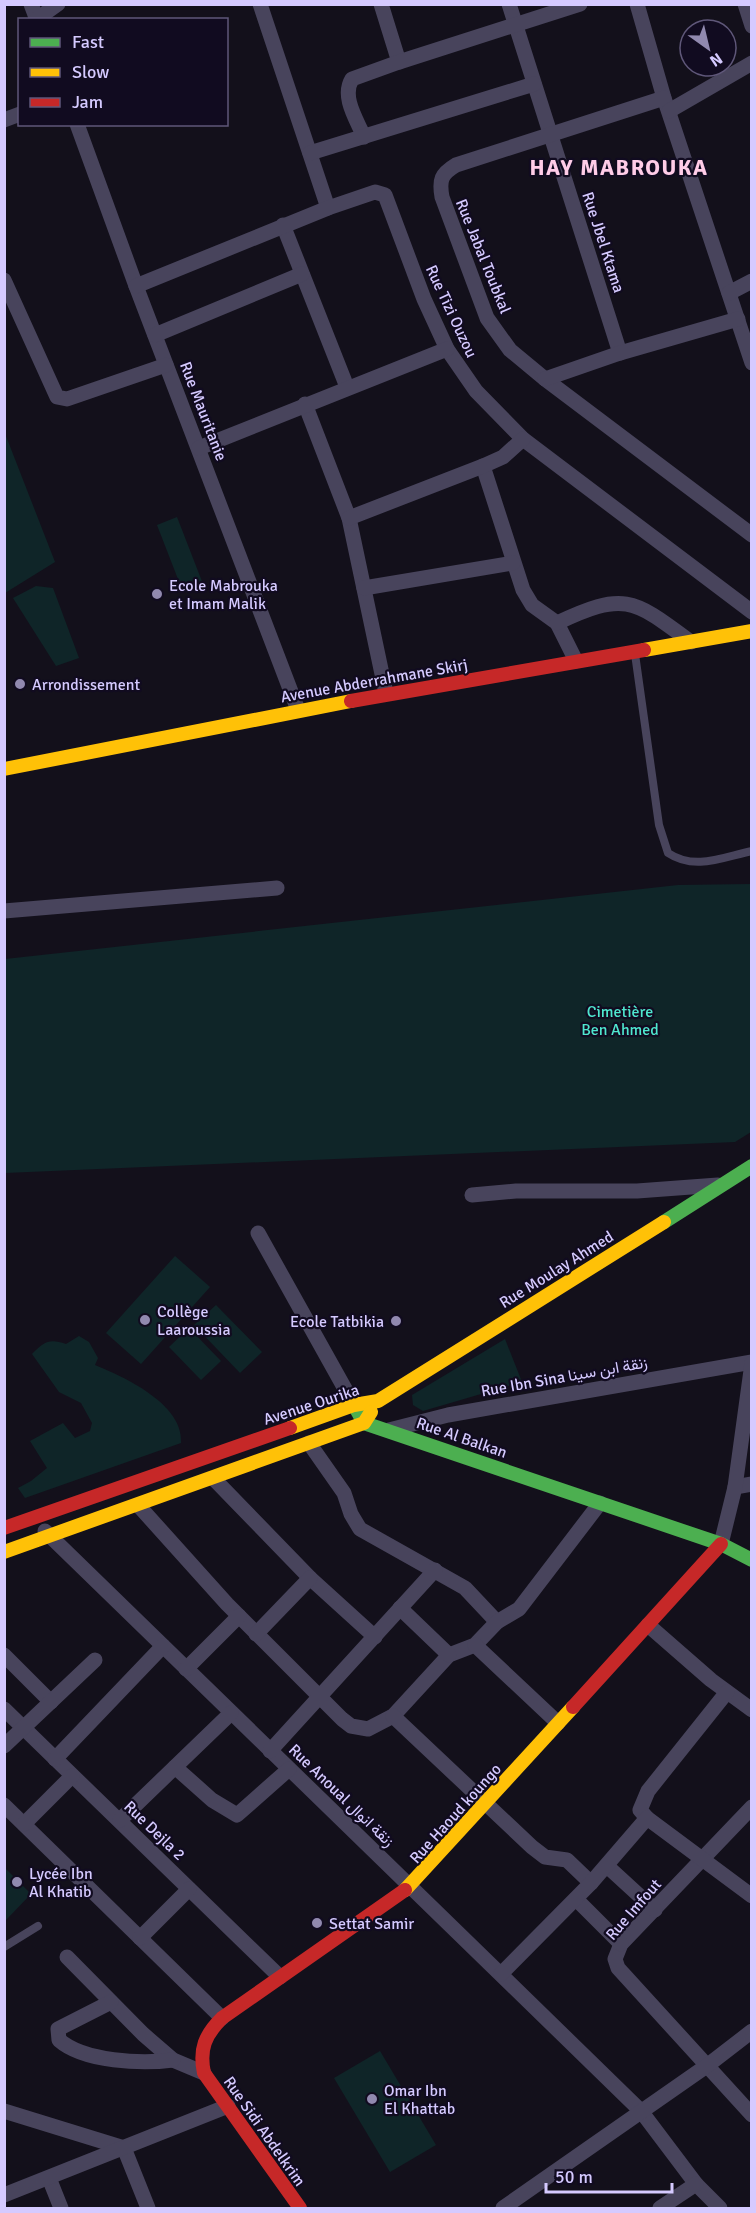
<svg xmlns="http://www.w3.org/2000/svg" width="756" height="2213" font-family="Signika,Vazirmatn,sans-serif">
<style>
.green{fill:#0f2528}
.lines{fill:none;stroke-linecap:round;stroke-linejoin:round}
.lane{stroke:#48445c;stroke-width:8}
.street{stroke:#48445c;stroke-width:15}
.fast{stroke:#4caf50;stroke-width:14}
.slow{stroke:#ffc107;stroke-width:14}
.jam{stroke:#c62828;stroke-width:14}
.poi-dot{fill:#9189af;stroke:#110b20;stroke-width:2}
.labels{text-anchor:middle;stroke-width:4.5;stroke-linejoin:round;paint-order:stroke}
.street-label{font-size:16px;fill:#d5caff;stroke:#110b20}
.poi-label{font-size:16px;fill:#d5caff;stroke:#110b20;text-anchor:start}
.park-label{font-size:16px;fill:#4fe6cf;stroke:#110b20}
.district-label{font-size:22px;font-weight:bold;letter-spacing:1.5px;fill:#ffcce7;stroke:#110b20}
</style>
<rect width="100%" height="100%" fill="#13101b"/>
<g class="green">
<path d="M4,431L55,562L5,593H4Z"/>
<path d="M177,517L203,584L183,592L157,525Z"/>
<path d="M36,586L53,588L79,658L56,666L13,598Z"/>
<path d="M751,884V1132L735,1142L5,1173V959L678,885Z"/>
<path d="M175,1256L210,1287L141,1364L106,1333Z"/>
<path d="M216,1305L262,1352L240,1373L194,1325Z"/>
<path d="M189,1328L221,1361L201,1380L169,1347Z"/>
<path d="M79,1336L89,1342L98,1358L95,1365C124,1377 184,1404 181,1443L25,1498L18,1488L31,1481L47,1468L30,1441L63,1423L75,1438L90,1431L92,1423L81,1403L59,1392L32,1354C44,1342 49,1338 66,1344Z"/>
<path d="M505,1339L522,1382L423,1411L413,1405L412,1395Z"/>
<path d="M5,1868L31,1894L5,1921H4Z"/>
<path d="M380,2051L436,2145L390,2172L334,2078Z"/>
</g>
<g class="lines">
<g class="lane">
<path d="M635,654L659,825L668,853C695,871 723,857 752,851"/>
<path d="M4,1947L38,1926"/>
</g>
<g class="street">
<path d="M31,4L37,20"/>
<path d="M260,4L328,208"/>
<path d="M381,4L399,62"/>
<path d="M509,4L620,353"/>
<path d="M637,4L664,98L752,363"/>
<path d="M745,4L752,26"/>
<path d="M37,19L58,4"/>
<path d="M664,98L456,165C441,174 439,180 442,197L487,318L510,350L545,379L752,535"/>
<path d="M669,111L752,63"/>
<path d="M4,120L20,114"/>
<path d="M77,124L136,286L298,710"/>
<path d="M364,137C357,120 341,97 352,79L399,62L580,4"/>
<path d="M310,153L534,84"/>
<path d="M283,225L347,387"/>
<path d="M4,280L57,397L67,399L166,365"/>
<path d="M136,286L328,208L375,192L385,195L424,299L447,349L476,391L523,439L752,612"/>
<path d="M729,293L752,281"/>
<path d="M155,335L302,274"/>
<path d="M545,379L620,353L738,319"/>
<path d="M305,404L349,518L386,693"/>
<path d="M199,448L447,349"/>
<path d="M483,466L523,590L532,605L557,623L576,661"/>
<path d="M349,518L483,466L503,457L523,439"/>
<path d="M364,588L513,563"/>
<path d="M557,623C625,591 633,599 691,642"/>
<path d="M4,911L277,888"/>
<path d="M472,1195L516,1191H637L718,1185"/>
<path d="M258,1233L354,1405"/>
<path d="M389,1430L448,1415L752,1362"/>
<path d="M309,1443L344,1493L351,1514L360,1529L465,1588L497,1622"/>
<path d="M214,1479L310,1578L375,1637"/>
<path d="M735,1487L752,1484"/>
<path d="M138,1505L227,1604L342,1719L351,1726L368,1729L393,1716L449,1655L475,1645L497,1622L519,1609L600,1503"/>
<path d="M45,1531L641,2111L696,2184L720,2208"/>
<path d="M721,1544L735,1487L752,1363"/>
<path d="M400,1608L449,1655"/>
<path d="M648,1625L711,1680L752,1710"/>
<path d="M256,1634L310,1578"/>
<path d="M475,1645L558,1723"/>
<path d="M4,1655L51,1702"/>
<path d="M186,1669L239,1616"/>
<path d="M4,1709L280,1977"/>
<path d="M393,1716L532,1847L545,1857L567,1860L591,1883"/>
<path d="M4,1746L95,1660"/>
<path d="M270,1751L435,1570"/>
<path d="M55,1759L163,1646"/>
<path d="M175,1767L212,1800L237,1815L289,1769"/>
<path d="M4,1805L222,2018"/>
<path d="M752,1807L621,1944L615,1959L618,1968L752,2115"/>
<path d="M647,1818L640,1810L648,1791L727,1692"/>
<path d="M120,1820L231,1713"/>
<path d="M24,1824L72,1776"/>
<path d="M607,1866L655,1910"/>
<path d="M576,1899L621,1944"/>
<path d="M140,1938L189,1889"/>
<path d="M67,1957L143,2034L173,2060L204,2073"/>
<path d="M501,1974L591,1883L647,1818L752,1896"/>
<path d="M111,2002L58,2029L59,2040C84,2062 142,2064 173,2060"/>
<path d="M4,2111L124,2148L148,2208"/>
<path d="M49,2178L61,2208"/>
<path d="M4,2195L228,2106"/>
<path d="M503,2208L708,2065L752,2031"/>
<path d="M660,2208L696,2184"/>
</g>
<g class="fast">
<path d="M664,1222L752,1166"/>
<path d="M354,1405L364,1423L721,1544L752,1560"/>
</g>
<g class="slow">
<path d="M644,650L752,631"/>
<path d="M4,769L351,701"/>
<path d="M290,1428L354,1405L378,1401L664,1222"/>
<path d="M4,1552L364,1423L371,1412"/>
<path d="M405,1890L573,1707"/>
</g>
<g class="jam">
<path d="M351,701L644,650"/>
<path d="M4,1528L290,1428"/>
<path d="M573,1707L721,1544"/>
<path d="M300,2208L204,2073C199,2049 205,2035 222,2018L405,1890"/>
</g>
</g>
<g class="poi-dot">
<circle cx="157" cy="594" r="6"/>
<circle cx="20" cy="684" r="6"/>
<circle cx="145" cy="1320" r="6"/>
<circle cx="396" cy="1321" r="6"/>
<circle cx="17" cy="1882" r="6"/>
<circle cx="317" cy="1923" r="6"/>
<circle cx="372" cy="2099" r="6"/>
</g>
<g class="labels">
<g class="street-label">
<text transform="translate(604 242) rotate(72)" y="6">Rue Jbel Ktama</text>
<text transform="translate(484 256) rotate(68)" y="6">Rue Jabal Toubkal</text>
<text transform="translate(452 311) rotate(65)" y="6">Rue Tizi Ouzou</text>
<text transform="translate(204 411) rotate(69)" y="6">Rue Mauritanie</text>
<text transform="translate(374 680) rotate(-10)" y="6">Avenue Abderrahmane Skirj</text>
<text transform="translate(556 1269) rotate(-32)" y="6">Rue Moulay Ahmed</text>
<text transform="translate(564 1376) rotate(-10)" y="6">Rue Ibn Sina زنقة ابن سينا</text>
<text transform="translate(311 1404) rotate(-18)" y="6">Avenue Ourika</text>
<text transform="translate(462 1437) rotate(19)" y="6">Rue Al Balkan</text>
<text transform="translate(342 1795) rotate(44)" y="6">Rue Anoual زنقة انوال</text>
<text transform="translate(455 1813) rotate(-48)" y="6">Rue Haoud koungo</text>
<text transform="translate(155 1830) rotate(44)" y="6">Rue Dejla 2</text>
<text transform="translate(633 1909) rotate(-49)" y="6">Rue Imfout</text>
<text transform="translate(265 2131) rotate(55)" y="6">Rue Sidi Abdelkrim</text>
</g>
<g class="poi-label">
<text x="169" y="591">Ecole Mabrouka<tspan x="169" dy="18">et Imam Malik</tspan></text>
<text x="32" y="690">Arrondissement</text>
<text x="157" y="1317">Collège<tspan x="157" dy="18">Laaroussia</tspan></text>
<text x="384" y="1327" text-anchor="end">Ecole Tatbikia</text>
<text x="29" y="1879">Lycée Ibn<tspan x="29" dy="18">Al Khatib</tspan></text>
<text x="329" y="1929">Settat Samir</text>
<text x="384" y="2096">Omar Ibn<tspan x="384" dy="18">El Khattab</tspan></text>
</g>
<g class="park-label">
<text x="620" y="1017">Cimetière<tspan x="620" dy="18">Ben Ahmed</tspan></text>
</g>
<g class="district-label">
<text x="619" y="175">HAY MABROUKA</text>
</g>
</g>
<rect width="756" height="2213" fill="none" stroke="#d5caff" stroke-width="12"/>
<rect x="18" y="18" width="210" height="108" fill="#110b20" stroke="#5f5779" stroke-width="1.5"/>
<rect x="30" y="38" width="30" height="9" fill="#4caf50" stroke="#5f5779" stroke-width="1.5"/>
<text x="72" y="48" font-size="18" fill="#d5caff">Fast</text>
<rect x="30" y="68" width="30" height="9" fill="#ffc107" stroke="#5f5779" stroke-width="1.5"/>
<text x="72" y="78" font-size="18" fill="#d5caff">Slow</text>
<rect x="30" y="98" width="30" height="9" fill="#c62828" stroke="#5f5779" stroke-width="1.5"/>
<text x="72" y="108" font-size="18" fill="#d5caff">Jam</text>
<g transform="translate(708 48) rotate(146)"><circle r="28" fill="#110b20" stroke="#5f5779" stroke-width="1.5"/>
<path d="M0-4.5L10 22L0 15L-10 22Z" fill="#9189af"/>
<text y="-9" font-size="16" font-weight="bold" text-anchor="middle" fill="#d5caff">N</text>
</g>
<path d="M546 2183v9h126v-9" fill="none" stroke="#d5caff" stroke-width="3"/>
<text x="555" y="2183" font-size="18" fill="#d5caff" stroke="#110b20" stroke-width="4.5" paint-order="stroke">50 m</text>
</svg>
